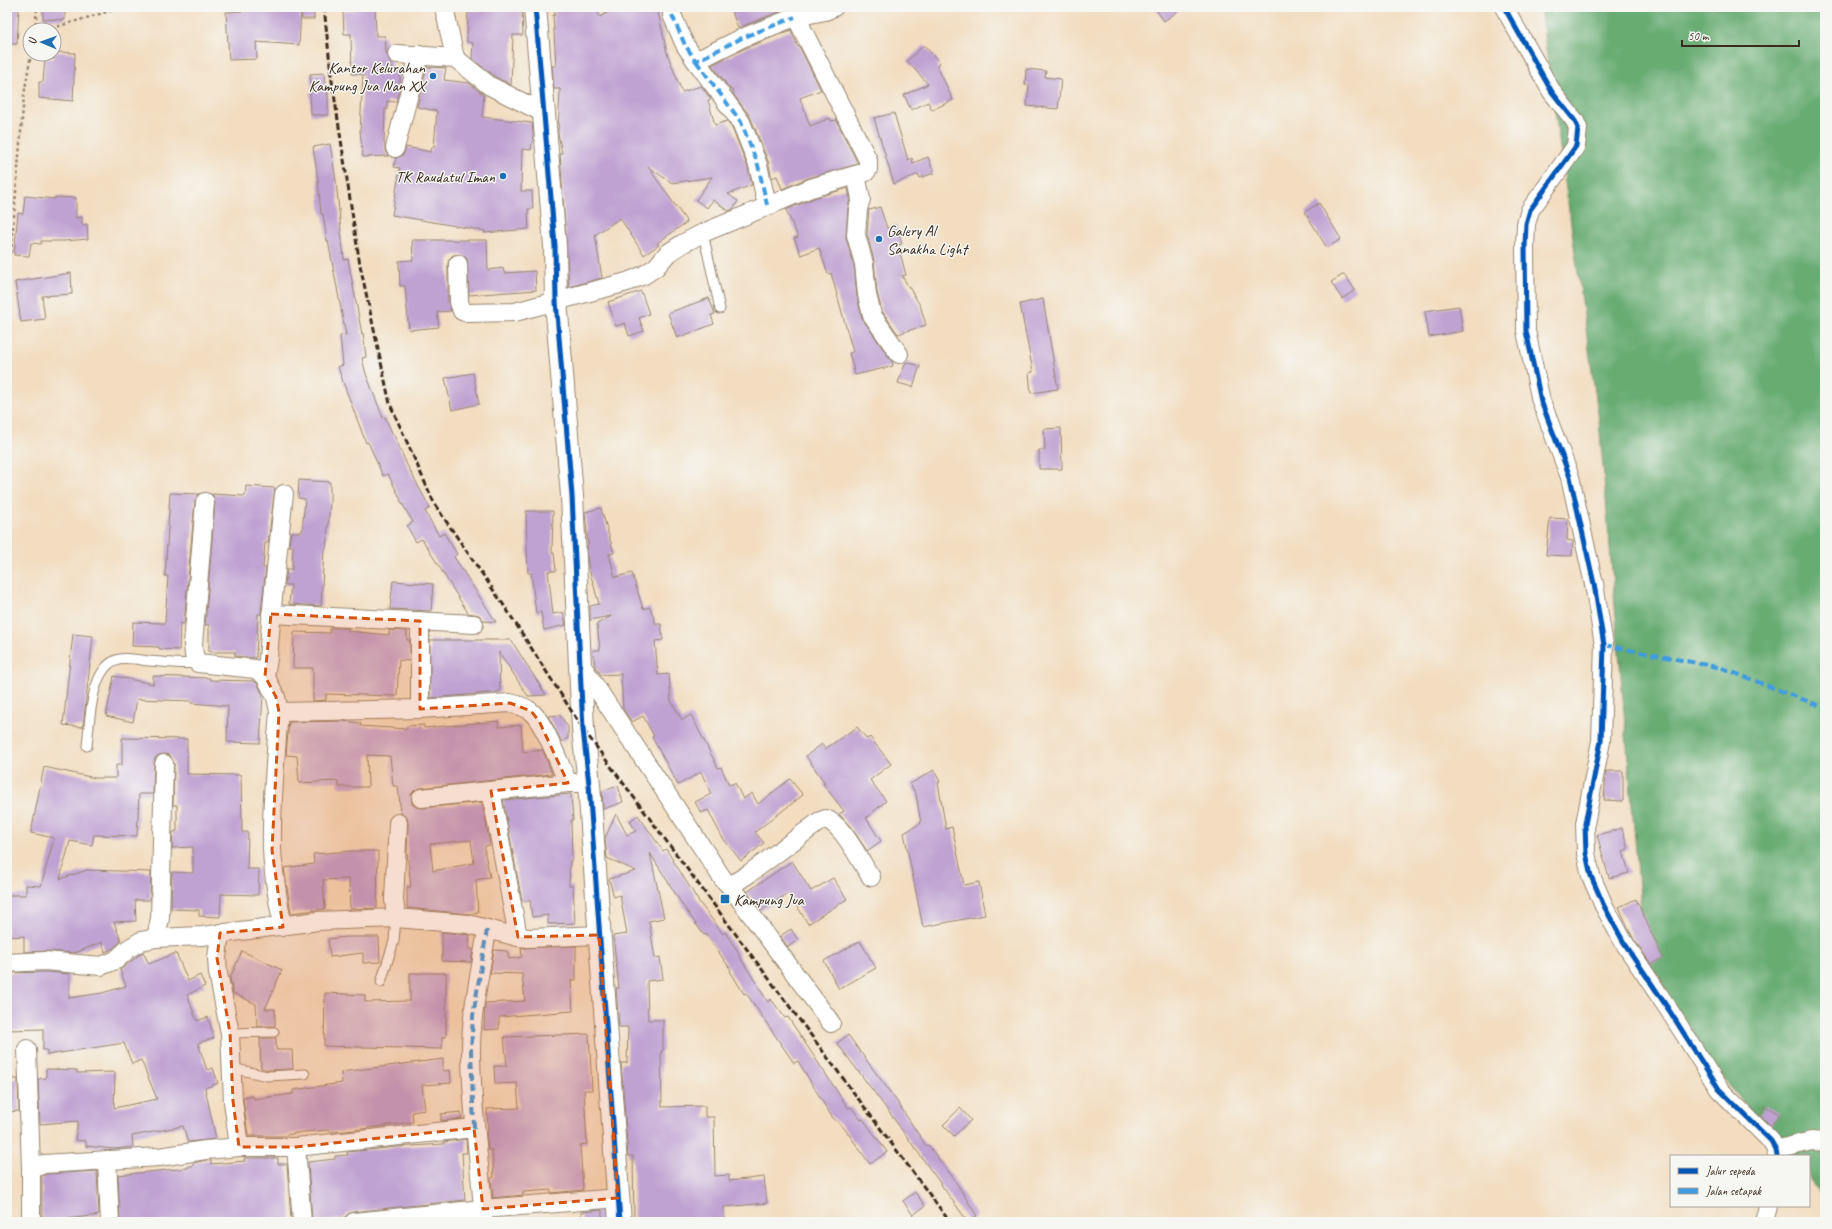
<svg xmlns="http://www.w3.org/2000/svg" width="1832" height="1229" font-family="Caveat,sans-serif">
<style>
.forest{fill:#67ac72;stroke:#516b48}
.building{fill:#bfa1d2;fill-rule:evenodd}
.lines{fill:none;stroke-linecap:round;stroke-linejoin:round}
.lane-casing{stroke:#96846f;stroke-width:11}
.street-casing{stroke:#96846f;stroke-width:20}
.secondary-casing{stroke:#96846f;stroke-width:24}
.path{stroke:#96846f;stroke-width:2.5;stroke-dasharray:3 3;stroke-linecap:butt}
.lane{stroke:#fff;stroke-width:9}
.street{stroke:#fff;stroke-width:18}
.secondary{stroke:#fff;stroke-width:22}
.rail{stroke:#3b2a1e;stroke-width:3;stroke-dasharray:6 3;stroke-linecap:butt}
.quiet{stroke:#3f9ce0;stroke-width:4;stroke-dasharray:8 4;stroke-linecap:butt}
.cycleway-casing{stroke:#f6f6f2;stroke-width:8}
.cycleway{stroke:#0057b8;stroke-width:5}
.marked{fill:#d7540e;fill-opacity:0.2;stroke:#d7540e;stroke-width:3;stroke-dasharray:8 5;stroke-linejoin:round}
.poi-dot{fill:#1f6fb2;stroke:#f6f6f2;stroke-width:1.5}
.labels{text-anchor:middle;stroke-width:3;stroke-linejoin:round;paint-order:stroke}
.poi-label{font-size:16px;fill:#3b2a1e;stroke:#f6f6f2;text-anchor:end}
</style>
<rect width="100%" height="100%" fill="#f6f6f2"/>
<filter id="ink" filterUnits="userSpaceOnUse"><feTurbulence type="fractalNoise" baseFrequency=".025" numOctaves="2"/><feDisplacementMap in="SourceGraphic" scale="8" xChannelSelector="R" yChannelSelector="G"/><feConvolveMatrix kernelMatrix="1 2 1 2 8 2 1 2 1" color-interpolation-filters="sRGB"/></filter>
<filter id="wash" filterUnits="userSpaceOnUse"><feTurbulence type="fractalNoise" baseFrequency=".012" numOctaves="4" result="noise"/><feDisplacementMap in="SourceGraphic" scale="16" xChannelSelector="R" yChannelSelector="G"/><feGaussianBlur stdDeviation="0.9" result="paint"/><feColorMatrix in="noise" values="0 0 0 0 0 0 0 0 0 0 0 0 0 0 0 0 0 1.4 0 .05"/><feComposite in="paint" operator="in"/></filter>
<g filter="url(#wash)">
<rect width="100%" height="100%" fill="#f2ddc0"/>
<path class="forest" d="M1540,7H1825V1198L1809,1180V1156H1789L1648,990L1599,420Z"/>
<g id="blocks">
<g class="building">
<path d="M7,7H19L17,44H7Z"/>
<path d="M43,7H65V20L43,19Z"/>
<path d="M266,7L301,9L299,45L256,42L257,59L229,60L226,12L266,10Z"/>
<rect x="302" y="7" width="12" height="12"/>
<path d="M356,7H375L376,36H385L386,53L391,63L392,69H400V88L396,102L387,101V110L385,109L384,143L385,144V150L388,156L363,157L360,131L363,74H352L351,34H344L343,11L356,10Z"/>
<path d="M554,7H595L600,17L617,7H657L667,53L682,92L701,86L711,99L708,100L715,125L727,121L732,127L748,168L752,185L728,194L738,201L733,209L729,211L713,200L707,208L696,200L712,177L672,183L648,167L687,222L657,243L659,245L644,255L620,218L595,235L602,278L569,287L560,153H562L558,133L560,89H554L552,66H556L553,15H555Z"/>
<path d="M730,7H781V11L738,28Z"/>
<path d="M1154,7H1184L1164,21Z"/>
<path d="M484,9H522L523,35H513L511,85L496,77L472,59L473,43L467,42L468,10L484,11Z"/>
<path d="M791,30L798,47L799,46L821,90L800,98L810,126L830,118L831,121L836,120L858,164L808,178L782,189L777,176L772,178L768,161L750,116L734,95L732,90H731L712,65L746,48Z"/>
<path d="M924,45L940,63L937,66L953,100L932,110L928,102L911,110L904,95L928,84L907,61Z"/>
<path d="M55,52L75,53L73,101L39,98V82H43L45,58L54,59Z"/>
<path d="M427,67L446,68L444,80L469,83L484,95L482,117L532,123L533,134L531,150L522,149L521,191H532L533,209H528L529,229L484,233L485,231L392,215L400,168L394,167L396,158L403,155L406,147L431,152L432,147H434L437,111L417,107Z"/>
<path d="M1026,69L1046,71L1045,77L1061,79L1058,109L1027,106L1029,85H1025Z"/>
<path d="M324,73L326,92H328V115H311L310,92H312L310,74Z"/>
<path d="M894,113L908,160L912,158L913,163L928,157L934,173L920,178L918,174L894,184L874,118Z"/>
<path d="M330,144L336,181L344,260L348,259L362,334L363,333L366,357L362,358L366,374L383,418L385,417L393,435H394L407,465L430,508L425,511L439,536L444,533L457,554L454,557L496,622L484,621L479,615L468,613L422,539L416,542L407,526L413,522L400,500H401L388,474L383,476L368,442L366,443L343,382L338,367L343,365L340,336L346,335L328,241H327L323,214H321L318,180L313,147Z"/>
<path d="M848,188L850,199L848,208L846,238L854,266L857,296L862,318L892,362L893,366L855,375L849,353L853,352L831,273L828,274L819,248L801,255L794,238L798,237L786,210L814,198Z"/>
<path d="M25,196L55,199V197L76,198V218L82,217V225L87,224L88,239L64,241H41V244L31,243L29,256L14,255L18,213L23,214Z"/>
<path d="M1319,203L1341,239L1327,248L1305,212Z"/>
<path d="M880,207L887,228L896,225L902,244L898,245L906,275L902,276L920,305L926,325L898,334L882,311L877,293L874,261L867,234L869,209L870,210Z"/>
<path d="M412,240H487L488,270L503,268L504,273L535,271L536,290L469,295L467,259L463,255H453L449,259L448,264V302L451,311L437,312L439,327L409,330L405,286H400L399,261L413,260Z"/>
<path d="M71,273L72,294L42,296L45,319L21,322L15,282Z"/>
<path d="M1344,274L1355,290L1342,299L1331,282Z"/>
<path d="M641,291L649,314L639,318L644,331L629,336L625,323L616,326L608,302Z"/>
<path d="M709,298L715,314L711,315L714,324L677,338L668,313Z"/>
<path d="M1043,299L1058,389L1031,393L1029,373L1033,372L1020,304Z"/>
<path d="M1459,306L1463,331L1429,337L1425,311Z"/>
<path d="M906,362L920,366L913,387L898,383Z"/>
<path d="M473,373L479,404L452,410L445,378Z"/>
<path d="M1061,428L1062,469H1039V450H1045L1044,429Z"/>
<path d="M299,480L330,482V503L326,549H324L321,606L289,604L291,585H285L287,569H292L293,546H289L291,532H302L305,499L298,498Z"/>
<path d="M246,486L275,488L268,543H265L263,568H266L261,611V614H258L256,658L235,656V652H209V625H205L215,503L212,494L245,496Z"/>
<path d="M170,493L199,494L195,501L184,624L180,623L179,650L159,649V647L132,646L133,622L165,623L168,576H165L166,561Z"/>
<path d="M601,508L614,553L609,554L615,577L632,573L643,609L650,607L656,624H661L663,640L655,641L658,675L669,674L671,701L682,720L691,715L718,768L721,767L729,785L735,783L743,799L752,793L758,804L790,779L803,795L755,832L764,843L741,861L722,837L708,810L701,813L695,802L711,794L701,772L678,785L652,737L654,736L643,716L632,722L623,709L621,674L601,675L595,666L593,650H600L597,624L611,616L590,620V606L599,604L588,565L587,546L588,545L585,512Z"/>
<path d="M526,511H553L552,553H554L556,571H548L553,614L563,612L566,625L544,630L541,612L536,613L531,573H528Z"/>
<path d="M1550,518L1568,519L1567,540L1573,541L1572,556L1546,555Z"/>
<path d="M393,581L433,584L431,611L390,609Z"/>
<path d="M330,628H348V631L389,635V630L407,631V640H410V661L399,660L397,696L326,694V700L313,701V668H293L294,632L330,633Z"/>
<path d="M73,634L93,636L83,727L63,725Z"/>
<path d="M430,640H511L546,695L528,696L499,652L500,692L430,698Z"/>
<path d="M114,676L153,684V676L210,678V680L254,681L257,683L263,695L260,743L227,742L228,706L191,703V701L137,699L133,722L106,716Z"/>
<path d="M560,715L568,727V738L562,742L548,716Z"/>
<path d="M342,721L361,723L360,726L407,729V726L424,725V728L498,721L499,727L521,725L523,752L543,750L552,774L420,788L415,790L411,794L412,804L416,807L422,808L482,802L490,845L485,846V854L490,877L476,880L478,912L469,914L407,908V887H411L407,853L408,823L407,818L401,813L398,786H393L390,756L367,755L368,787H339L338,781L299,783L297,756L286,755L289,722ZM471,840L474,863L433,871L430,844Z"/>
<path d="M857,727L867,739L870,737L891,764L870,780L886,801L866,818L881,841L867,851L853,830L839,814L844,811L823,784L825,783L806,756L822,744L825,749Z"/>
<path d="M122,738L187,739V774L241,775L242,832H248L247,869H259L258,895L221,894L220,917L199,916V910L171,909L172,872L193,873V847L172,848L173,832L177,831V805H173L174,764L170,755L165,754L159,755L155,758L154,763L153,794H139L137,836L94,835L92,845L70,841L60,879L87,870L151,872L150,900H135L136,921L114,922L121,941L112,949L105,952L102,942L75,953L46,951L24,952V936L7,937V895H26V885L41,886L54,838L31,833L44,767L95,778H116V765H122Z"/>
<path d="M934,770L940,782L938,783L946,829L952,827L964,885L979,882L985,915L923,927L904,833L921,823L916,794L910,784Z"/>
<path d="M1606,771H1623V801L1604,800Z"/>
<path d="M618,786L623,802L603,809L602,791Z"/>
<path d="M571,794L573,820H571L572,860L570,861L569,886H573L575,923L548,924V915L532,917L530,900L522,901L503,800Z"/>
<path d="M616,814L627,835L636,831L630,821L638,815L663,851L666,849L699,902L723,934L725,932L739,953L738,954L768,1002L771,999L785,1018L788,1017L848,1108L851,1107L861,1120L863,1119L887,1152L870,1164L844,1128L832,1117L798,1061L794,1063L746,993L744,994L730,971L731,970L706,934L704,935L683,906L650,853L664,918L649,921L655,958L660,957L663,979L647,981L648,1020H663V1051H661L662,1107L705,1106V1117H714L715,1176L729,1175V1181L764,1177L767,1203L724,1207V1222H634L633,1156H628L621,1063H627L628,1027H619L616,988H619L613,936L627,934L620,895L614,897L609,879L636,871L607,858L605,838Z"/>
<path d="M1622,828L1628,849L1623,851L1629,873L1609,878L1597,835Z"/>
<path d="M352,851H378L377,908L350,909L349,879L323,880L325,909L291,913L284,868L314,864L313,854Z"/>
<path d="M792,861L811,891L833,878L847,899L808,924L789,893L761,911L747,892Z"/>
<path d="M1636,899L1663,958L1651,964L1633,938L1619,907Z"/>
<path d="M791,929L798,940L788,947L780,936Z"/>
<path d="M442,932L469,935V949H473L471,962L442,961Z"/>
<path d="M346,937H379L380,962L363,963V953L330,957L328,939Z"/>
<path d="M860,941L876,968L839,989L824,961Z"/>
<path d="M576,946V980H571L573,1011L499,1017V1029L484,1030L485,1003L525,1001L522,974L490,973L494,950L507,951L509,959L522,957L521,948Z"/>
<path d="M242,951L282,970L265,1009H275V1026H257L256,1004L233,993L230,978Z"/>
<path d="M143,952L149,964L176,953L188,981L200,975L205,986L187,995L197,1021L208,1017L214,1038L198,1043L207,1070L213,1068L218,1083L205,1088L216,1139L188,1142L183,1126L132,1136L133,1147L114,1149L86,1146V1141L75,1140L78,1121L40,1124L38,1079L46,1078V1069L77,1070V1073L115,1072L114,1108L157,1099L141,1060L132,1064L124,1043L47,1055V1050H43V1029L7,1030V973L45,972L69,974V998L102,993L126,986L120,970Z"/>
<path d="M410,973H446V1037H442V1049L324,1046L325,993L365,995V1002L410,1001Z"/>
<path d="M589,1034L592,1090H584L587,1144L580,1145L583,1190L551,1193V1190L523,1192V1195L493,1198L491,1178L494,1177L492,1150H488L486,1131H488L487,1109L519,1108L517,1083L495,1084L494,1066H507L504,1037Z"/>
<path d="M848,1035L898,1103L926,1146L928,1145L952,1176L977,1216L968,1222L889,1112L837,1043Z"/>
<path d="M260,1038H276V1050H292L293,1069L268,1070L261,1068Z"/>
<path d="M443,1059V1071L450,1070L451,1083L422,1085L425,1110L412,1112L413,1122L346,1131L330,1132L329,1130L303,1132L286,1135V1136H248L243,1098L253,1096L254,1099L293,1094V1090L342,1083L341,1072Z"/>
<path d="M7,1079H18L19,1111L7,1112Z"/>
<path d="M1765,1106L1779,1114L1771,1126L1760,1115Z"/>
<path d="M960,1108L971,1120L954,1136L943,1125Z"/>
<path d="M461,1112L462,1119L441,1121V1114Z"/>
<path d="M466,1139L467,1153H462L465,1200L353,1212L348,1214L343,1219L312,1222L308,1162L335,1159V1156L348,1155L347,1152L397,1147L444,1144V1142Z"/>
<path d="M244,1158H278V1164H287L291,1220L261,1222H120L118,1175L188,1168V1166H193V1163L207,1160H211V1164L245,1161Z"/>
<path d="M97,1171L99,1215L42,1222V1176L46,1174Z"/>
<path d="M915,1192L925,1206L913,1215L903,1201Z"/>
<path d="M602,1210V1222H582L581,1212Z"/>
</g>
</g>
</g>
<g filter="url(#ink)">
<use href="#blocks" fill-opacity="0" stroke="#96846f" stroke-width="1"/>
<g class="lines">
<defs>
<g id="lane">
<path d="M703,233L720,309"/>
<path d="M87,746C90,722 90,666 119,659C128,657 140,660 149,661C166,662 181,665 198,663"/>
<path d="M381,982L394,941L396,918"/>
<path d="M230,1033L274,1032"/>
<path d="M232,1068L267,1076L305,1074"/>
</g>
<g id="street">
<path d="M444,7L455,58"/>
<path d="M1504,7L1552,92L1575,121L1578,128L1576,146L1530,210L1526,224L1525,246L1526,331L1541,401L1570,477L1594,584L1604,645L1601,741L1585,824L1586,853L1591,876L1604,906L1623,941L1669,1010L1719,1089L1771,1141L1776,1150L1777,1156"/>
<path d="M672,15L685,45L696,61L742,38L795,17L825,11L834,7"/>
<path d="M397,54L455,58L490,86L544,113"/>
<path d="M696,61L741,122L758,165L767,205"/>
<path d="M395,148L419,55"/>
<path d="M856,175L861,199L858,209L856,235L864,264L867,295L872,315L899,354"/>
<path d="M458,264L459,302L462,311L468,313L515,312L627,282L644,275L656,267L668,253L682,244L703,233L811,188L866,172L868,169V160L791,7"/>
<path d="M205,502L193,644L194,655L198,663L255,669L265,676L276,697L279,712L278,724C275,765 271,807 272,848C273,875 278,901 283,927"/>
<path d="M271,614L474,624"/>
<path d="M420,621V709"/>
<path d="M580,663L723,879L730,886L750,873L820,821L826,819C843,825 860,861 871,877"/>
<path d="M265,676L268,659L273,597L284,494"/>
<path d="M279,712L420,709L510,703C517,705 524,706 530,711C544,720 560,766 568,783"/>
<path d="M491,791L518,937"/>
<path d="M421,798L568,783H578"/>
<path d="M730,886L831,1023"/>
<path d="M396,918L394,899L398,823"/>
<path d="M220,933L217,958L218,973L230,1033L233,1101L239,1147"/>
<path d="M156,938L160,918L164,764"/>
<path d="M7,963L45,961L101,966L116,960L128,949L141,941L156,938L202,936L318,921L396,918L468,924L518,937L529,938L599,935"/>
<path d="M27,1049L31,1169V1222"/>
<path d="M296,1147L302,1222"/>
<path d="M1776,1150L1811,1141L1825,1142"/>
<path d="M107,1160L110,1222"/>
<path d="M31,1169L44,1164L159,1157L206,1150L239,1147H296L474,1128"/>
<path d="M354,1222L483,1209C479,1156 471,1104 471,1051C471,1010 481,970 487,930"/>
<path d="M483,1222V1209L618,1198"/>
<path d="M1764,1222L1768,1206"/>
</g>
<path id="secondary" d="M535,7L555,246L556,301L572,496L583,729L589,784L620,1222"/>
</defs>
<use href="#lane" class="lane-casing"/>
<use href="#street" class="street-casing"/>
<use href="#secondary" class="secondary-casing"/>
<g class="path">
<path d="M35,30L37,7"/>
<path d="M46,30L123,7"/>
<path d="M11,253L24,95L31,54"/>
</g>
<use href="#lane" class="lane"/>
<use href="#street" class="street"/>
<use href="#secondary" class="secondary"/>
<path class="rail" d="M324,7L331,74L360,265L390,404L435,505L507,610L583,729L950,1222"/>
<g class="quiet">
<path d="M672,15L685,45L696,61L742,38L795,17"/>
<path d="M696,61L741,122L758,165L767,205"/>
<path d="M1604,645L1722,668L1825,708"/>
<path d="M474,1128L471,1050L473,1016L487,930"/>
</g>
<defs>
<g id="cycleway">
<path d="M535,7L555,246L556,301L572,496L583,729L589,784L620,1222"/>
<path d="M1504,7L1552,92L1575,121L1578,128L1576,146L1530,210L1526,224L1525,246L1526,331L1541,401L1570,477L1594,584L1604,645L1601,741L1585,824L1586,853L1591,876L1604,906L1623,941L1669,1010L1719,1089L1771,1141L1776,1150L1777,1156"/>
</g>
</defs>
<use href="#cycleway" class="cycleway-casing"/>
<use href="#cycleway" class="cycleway"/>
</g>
</g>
<path class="marked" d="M271,614L420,621V709L510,703L531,711L539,721L568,783L491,791L518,937L599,935L618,1198L483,1209L474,1128L296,1147H239L233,1101L230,1033L217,958L220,933L283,927L272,850L279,712L276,697L265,676Z"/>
<g class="poi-dot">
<circle cx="433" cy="76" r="4"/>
<circle cx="503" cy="176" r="4"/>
<circle cx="879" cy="239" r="4"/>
<rect x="720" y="894" width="10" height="10" rx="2"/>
</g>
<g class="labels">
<g class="poi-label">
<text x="425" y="73">Kantor Kelurahan<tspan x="425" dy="18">Kampung Jua Nan XX</tspan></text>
<text x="495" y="182">TK Raudatul Iman</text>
<text x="887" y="236" text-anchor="start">Galery Al<tspan x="887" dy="18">Sanakha Light</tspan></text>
<text x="734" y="905" text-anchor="start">Kampung Jua</text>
</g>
</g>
<rect width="1832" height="1229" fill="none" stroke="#f6f6f2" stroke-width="24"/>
<rect x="1670" y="1155" width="140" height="52" fill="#f6f6f2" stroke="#aba49d"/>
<rect x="1678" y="1168" width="20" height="6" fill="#0057b8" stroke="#aba49d"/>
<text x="1706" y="1175" font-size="12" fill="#3b2a1e">Jalur sepeda</text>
<rect x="1678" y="1188" width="20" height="6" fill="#3f9ce0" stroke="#aba49d"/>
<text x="1706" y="1195" font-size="12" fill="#3b2a1e">Jalan setapak</text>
<g transform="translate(42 42) rotate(272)"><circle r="19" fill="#f6f6f2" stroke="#aba49d"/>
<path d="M0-3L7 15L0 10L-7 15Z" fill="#1f6fb2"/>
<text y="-6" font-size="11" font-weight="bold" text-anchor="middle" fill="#3b2a1e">U</text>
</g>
<path d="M1682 40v6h117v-6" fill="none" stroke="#3b2a1e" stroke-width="2"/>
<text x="1688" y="40" font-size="12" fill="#3b2a1e" stroke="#f6f6f2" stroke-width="3" paint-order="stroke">50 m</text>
</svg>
